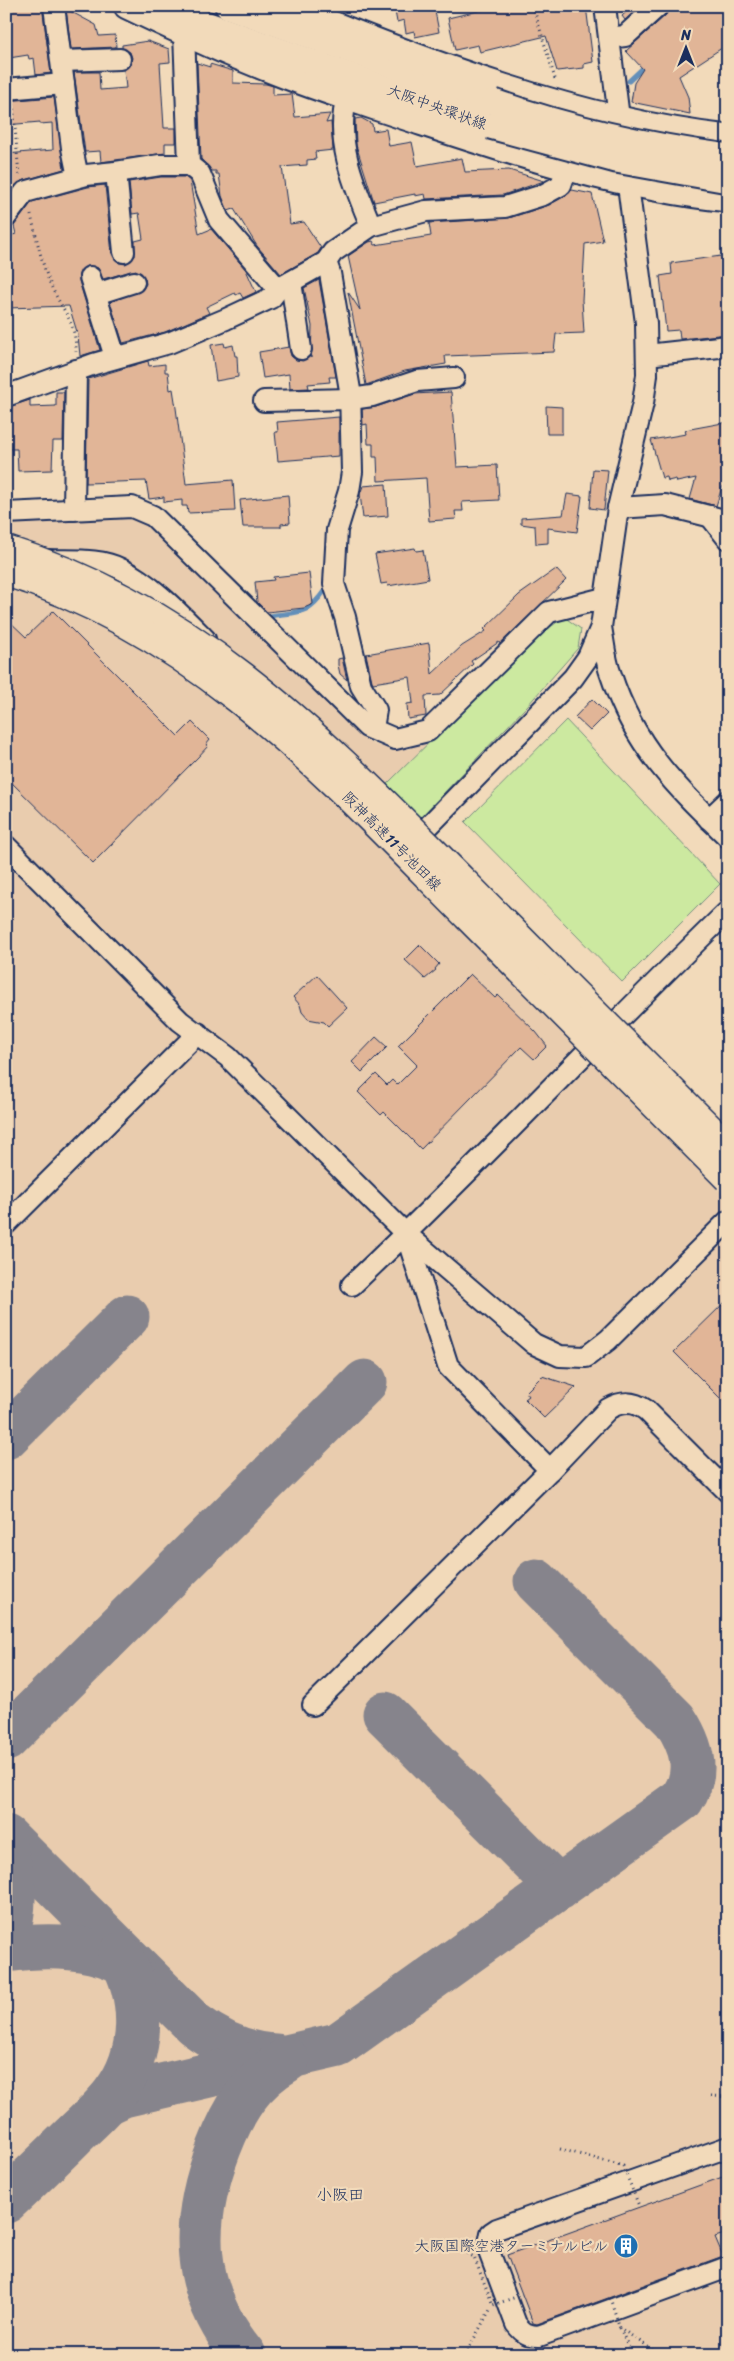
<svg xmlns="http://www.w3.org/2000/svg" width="734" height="2361" font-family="Sriracha,'Klee One',sans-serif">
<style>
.built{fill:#e9ccae}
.green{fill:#cce9a0;stroke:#748c7f}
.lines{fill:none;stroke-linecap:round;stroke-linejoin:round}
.stream{stroke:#648fb9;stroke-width:5}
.taxiway{stroke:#86848c;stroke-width:45}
.building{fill:#e1b597;stroke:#1b2f5e}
.minor-casing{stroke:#1b2f5e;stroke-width:24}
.major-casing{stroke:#1b2f5e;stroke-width:29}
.path{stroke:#1b2f5e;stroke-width:3;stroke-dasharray:1 4;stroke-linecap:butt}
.minor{stroke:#f2daba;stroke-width:20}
.major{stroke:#f2daba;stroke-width:25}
.major-bridge-casing{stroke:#1b2f5e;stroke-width:29;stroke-linecap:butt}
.highway-bridge-casing{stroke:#1b2f5e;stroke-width:31;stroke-linecap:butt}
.path-bridge{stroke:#1b2f5e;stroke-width:3;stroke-dasharray:1 4;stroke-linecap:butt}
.major-bridge{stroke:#f2daba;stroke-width:25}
.highway-bridge{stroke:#f2daba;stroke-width:28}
.labels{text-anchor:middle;stroke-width:4.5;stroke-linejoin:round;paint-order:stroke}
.street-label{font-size:15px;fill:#1b2f5e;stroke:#f2daba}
.poi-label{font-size:15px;fill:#1b2f5e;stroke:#f2daba;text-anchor:end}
.neighbourhood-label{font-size:16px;fill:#1b2f5e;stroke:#f2daba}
</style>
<rect width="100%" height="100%" fill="#f2daba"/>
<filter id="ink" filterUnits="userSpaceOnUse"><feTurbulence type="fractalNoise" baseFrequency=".02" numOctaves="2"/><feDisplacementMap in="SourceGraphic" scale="10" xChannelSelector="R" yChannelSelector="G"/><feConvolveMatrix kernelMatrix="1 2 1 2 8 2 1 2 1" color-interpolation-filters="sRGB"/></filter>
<g filter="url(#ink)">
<path class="built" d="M118,518H133L147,523L168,539L359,736L373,744L390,749H409L433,740L387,784L420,818L388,851L728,1199V2355H6V523Z"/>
<g class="green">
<path d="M564,617L581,629L578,648L527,706L420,818L387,784L533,640Z"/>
<path d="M566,720L720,884L622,982L465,822Z"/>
</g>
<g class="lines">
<g class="stream">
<path d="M629,81L646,65"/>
<path d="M270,616C299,611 307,616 325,590"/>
</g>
<g class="taxiway">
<path d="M6,1437L127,1317"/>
<path d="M385,1714L559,1888"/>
<path d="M6,1739L365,1382"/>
<path d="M6,1837L194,2024C219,2043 245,2055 276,2056"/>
<path d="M6,1853C15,1882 16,1910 6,1938"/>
<path d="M6,1950C48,1944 94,1945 131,1966"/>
<path d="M108,2102L123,2095L338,2045L682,1799C700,1772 692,1746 675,1720L536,1581"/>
<path d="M6,2201C28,2180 50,2159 72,2137C86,2123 102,2110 114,2094C145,2053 144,1998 120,1955"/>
<path d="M244,2355C191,2290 190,2223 219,2148C233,2111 251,2080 287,2060"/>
</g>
</g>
<g class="building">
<path d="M9,6H42L51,73L36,75L34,58L29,59L28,55L9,58L6,28Z"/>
<path d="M394,6H434L439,32L415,37L414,31L406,33L404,20L397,22Z"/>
<path d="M499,6H586L593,62L584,64V68L557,71L546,36L480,52L478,45L455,50L448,18Z"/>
<path d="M633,6H640L625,20L622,16Z"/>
<path d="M670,6H728V44L679,76L688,97L690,114L631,102L634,83L643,69L626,51L666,15Z"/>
<path d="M66,9L96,25L99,36L115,35L116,47L71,49Z"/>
<path d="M148,41L169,49L170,62L160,63L164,128H176V143H165V153L101,162L100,151L85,152L74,72H99L100,90L126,88L124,70L130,65L132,58L130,52L122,48V45Z"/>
<path d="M197,63L210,67V64L233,71V83L266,84L273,86V95L292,94L295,117L330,114L326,123L331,122L333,150L315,152L316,159L307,160V165L282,167L290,224L304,222L321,248L318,253L281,274L257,246L234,209L228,211L222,196L219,174H216V171H212L201,159Z"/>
<path d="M54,97L64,169L21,181L6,197V154L53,150L52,123L40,124V122L6,125V101Z"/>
<path d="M361,118L372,124L373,131L386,129L389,146L412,142L417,166L462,158L465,172L509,170L544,181L503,195L426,199L425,194L415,196V194L374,202L356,145L355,119Z"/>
<path d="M161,177H185L190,181L199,234L211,229L246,270L256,292L243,298L240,293L236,295L235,293L206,307L209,313L165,332L123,343L110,302L142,290L146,284L145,278L136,270L103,279L98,268L86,266L79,274V281L100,350L80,356L78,335L69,306L7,308L6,237L16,234L14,226L32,202L88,187L105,185L112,254L119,263L126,264L135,256V241L143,239L139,213L132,214L129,182Z"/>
<path d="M572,190L592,194L603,241L585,244L582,300L584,333L556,334L554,352L445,356L446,364L405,371L366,385L348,292L360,310L348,256L369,242L373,241L375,245L431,236L429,223L509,218L549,205L567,195Z"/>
<path d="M728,255V334L680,339L679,330L666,331L660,276L672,274L671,263Z"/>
<path d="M319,280L336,377H329L330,382L308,384L309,388L290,389L289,374L263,378L259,352L289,347L291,356L296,360L303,361L310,356L311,358L312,326L304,288Z"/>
<path d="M224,343L225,347L233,345L235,356H237L238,377L216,381L211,345Z"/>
<path d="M148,361L149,366L165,364V372H168L170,390L173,389L176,408L186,484L233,480L235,511L188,513L187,506H182V500L164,502V497L149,499L146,481L86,483L88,379Z"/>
<path d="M56,392H64L63,441H53L52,470L18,471L17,449H6V408L30,400V407L56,406Z"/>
<path d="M451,392L457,467L497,465L499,500L462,502L463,511H455L456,519L429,521L426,478L378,481L377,457H373V444H368L367,424L363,425L362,409L376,407L414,394Z"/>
<path d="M546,406L562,407V434H547Z"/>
<path d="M339,417V456L278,461L275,432H278L277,422Z"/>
<path d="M728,422V486L722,487L716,506L690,499L696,478L677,482L676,479L668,481L667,477L662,478L651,440L686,434L685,430Z"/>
<path d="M593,469L608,470L604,510L590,508Z"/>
<path d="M386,484L388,516L363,518L360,494L363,486Z"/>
<path d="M567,494L582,496L577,532L548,528V543L536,544L535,526L521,524V518L563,515Z"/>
<path d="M288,495L290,523L281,524V527H243L240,500Z"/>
<path d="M415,548L416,551L423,550L428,579L388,586L387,583L381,584L375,554Z"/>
<path d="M556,569L566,580L500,644L499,642L471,661L473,664L440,695L425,696L426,716L408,719L407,704L413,703L410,677L373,683L372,681L366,654L429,643L432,674L462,646L486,631L484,629L519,595Z"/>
<path d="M309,573L313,604L304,608L267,612L257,602L255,582L274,580L273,577Z"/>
<path d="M53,611L178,736L192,722L210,740L206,745L208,746L198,757L93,863L6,777V618L26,637Z"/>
<path d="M342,658L347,680L340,674L338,665V659Z"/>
<path d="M592,699L607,714L590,731L575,717Z"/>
<path d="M420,945L439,964L435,969L436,970L425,979L405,960Z"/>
<path d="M470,974L495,998L498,995L536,1032L547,1046L534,1059L521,1047L421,1149L384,1112L381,1115L358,1092L376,1074L387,1085L392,1080L397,1085L417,1065L398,1046Z"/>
<path d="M317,975L347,1008L328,1026L324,1022L308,1019L302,1012L300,1005L293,997Z"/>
<path d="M376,1037L387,1047L362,1072L352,1062Z"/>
<path d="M728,1299V1406L674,1352Z"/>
<path d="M542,1376L576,1387L544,1418L525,1399L529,1396L526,1392Z"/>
<path d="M728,2175V2233L715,2237L723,2256L537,2324L533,2323L507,2255Z"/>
</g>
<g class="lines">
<defs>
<g id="minor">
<path d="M54,6L72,148L78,177"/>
<path d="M605,6L621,134"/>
<path d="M184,33L189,165L200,174L219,220L278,289"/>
<path d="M609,38L625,36L658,6"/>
<path d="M62,61L120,59"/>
<path d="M6,89L64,84"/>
<path d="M347,98C334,140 355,187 371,226"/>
<path d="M116,172L124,252"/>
<path d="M6,217L25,192L86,175L116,172L160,165H189"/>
<path d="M326,262L330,273L350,390L352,472L349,491L337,530L334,584L345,617L361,686L376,710L373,729"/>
<path d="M90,277L115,357"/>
<path d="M291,282L301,349"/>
<path d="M96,294L134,282"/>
<path d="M647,355L728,346"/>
<path d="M6,396L94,364L169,343L226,319L271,298L278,289L326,262L333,252L371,226L426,211L505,207L543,195L561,185L567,168"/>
<path d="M264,401L351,399L372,396L417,381L454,378"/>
<path d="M618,508L665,505L728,521"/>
<path d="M74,510L76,370"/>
<path d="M6,513L132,507L153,516L367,727L395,739L428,731L549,612L604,598"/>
<path d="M710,516L728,539"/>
<path d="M48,560C72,561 100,558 121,569C152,584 181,615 205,639"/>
<path d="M601,627C604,643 605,660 611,675C634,746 676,787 728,837"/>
<path d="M709,819L728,801"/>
<path d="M6,846L180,1021L228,1057L406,1234L448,1366L550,1470L608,1409C622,1401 633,1401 646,1410L728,1492"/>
<path d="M413,846L411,844L573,678L588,657L601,627L618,508L643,403L647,375L646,323L626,170"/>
<path d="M6,1224L198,1033"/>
<path d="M406,1234L534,1344L560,1356L586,1357L608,1340L728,1221"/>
<path d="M352,1285C480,1164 601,1034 728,911"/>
<path d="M313,1705L550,1470"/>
<path d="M728,2147L497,2229L491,2233L488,2249L516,2324C523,2333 528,2336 539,2336L728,2267"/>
</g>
<g id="major">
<path d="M127,6C173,28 219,50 266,68C317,89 371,105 423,123C522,156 623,188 728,199"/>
<path d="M228,6L494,102"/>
<path d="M288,6C427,63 578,121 728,138"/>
<path d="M172,12L490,126"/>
</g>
</defs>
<use href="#minor" class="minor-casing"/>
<use href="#major" class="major-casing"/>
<g class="path">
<path d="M533,6L556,82"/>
<path d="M13,104L19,175"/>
<path d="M31,215C37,239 42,267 53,290C65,314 76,323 76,352"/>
<path d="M711,2096L728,2097"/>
<path d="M620,2328L632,2355"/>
<path d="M465,2355L491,2308"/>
</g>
<use href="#minor" class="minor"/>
<use href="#major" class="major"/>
<defs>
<g id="major-bridge">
<path d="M494,102C570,129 648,146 728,157"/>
<path d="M490,126L616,160L728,180"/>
</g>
<g id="highway-bridge">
<path d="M6,550C201,610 326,744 466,884C553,972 640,1059 728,1147"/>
<path d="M6,572C196,629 333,781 468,917C554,1004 641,1091 728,1178"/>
</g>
</defs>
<use href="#major-bridge" class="major-bridge-casing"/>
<use href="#highway-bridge" class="highway-bridge-casing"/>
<g class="path-bridge">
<path d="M560,2149L623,2166L639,2206"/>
<path d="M458,2249L474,2257L493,2305L522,2295"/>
<path d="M610,2298L620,2328L660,2355"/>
</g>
<use href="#major-bridge" class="major-bridge"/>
<use href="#highway-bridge" class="highway-bridge"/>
</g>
</g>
<defs>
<symbol id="building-disc" viewBox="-11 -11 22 22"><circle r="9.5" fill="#1f6fb2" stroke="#f2daba"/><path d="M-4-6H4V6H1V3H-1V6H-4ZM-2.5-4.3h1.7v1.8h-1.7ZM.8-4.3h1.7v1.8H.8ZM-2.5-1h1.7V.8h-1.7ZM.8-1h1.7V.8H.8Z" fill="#fff"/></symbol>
</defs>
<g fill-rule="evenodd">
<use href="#building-disc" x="612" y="2232" width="28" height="28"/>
</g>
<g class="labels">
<g class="street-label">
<text transform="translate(437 107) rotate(20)" y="5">大阪中央環状線</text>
<text transform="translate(392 841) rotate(45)" y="5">阪神高速11号池田線</text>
</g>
<g class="poi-label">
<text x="608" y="2251">大阪国際空港ターミナルビル</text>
</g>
<g class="neighbourhood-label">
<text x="340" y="2200">小阪田</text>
</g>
</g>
<rect width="734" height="2361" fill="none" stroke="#f2daba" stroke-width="25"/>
<rect x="12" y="12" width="709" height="2336" fill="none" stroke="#1b2f5e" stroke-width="2" filter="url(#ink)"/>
<g transform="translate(686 48)" stroke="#f2daba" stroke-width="4" paint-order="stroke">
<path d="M0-4L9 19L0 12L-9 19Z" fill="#1b2f5e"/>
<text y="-8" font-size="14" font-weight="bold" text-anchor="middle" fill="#1b2f5e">N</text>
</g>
</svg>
